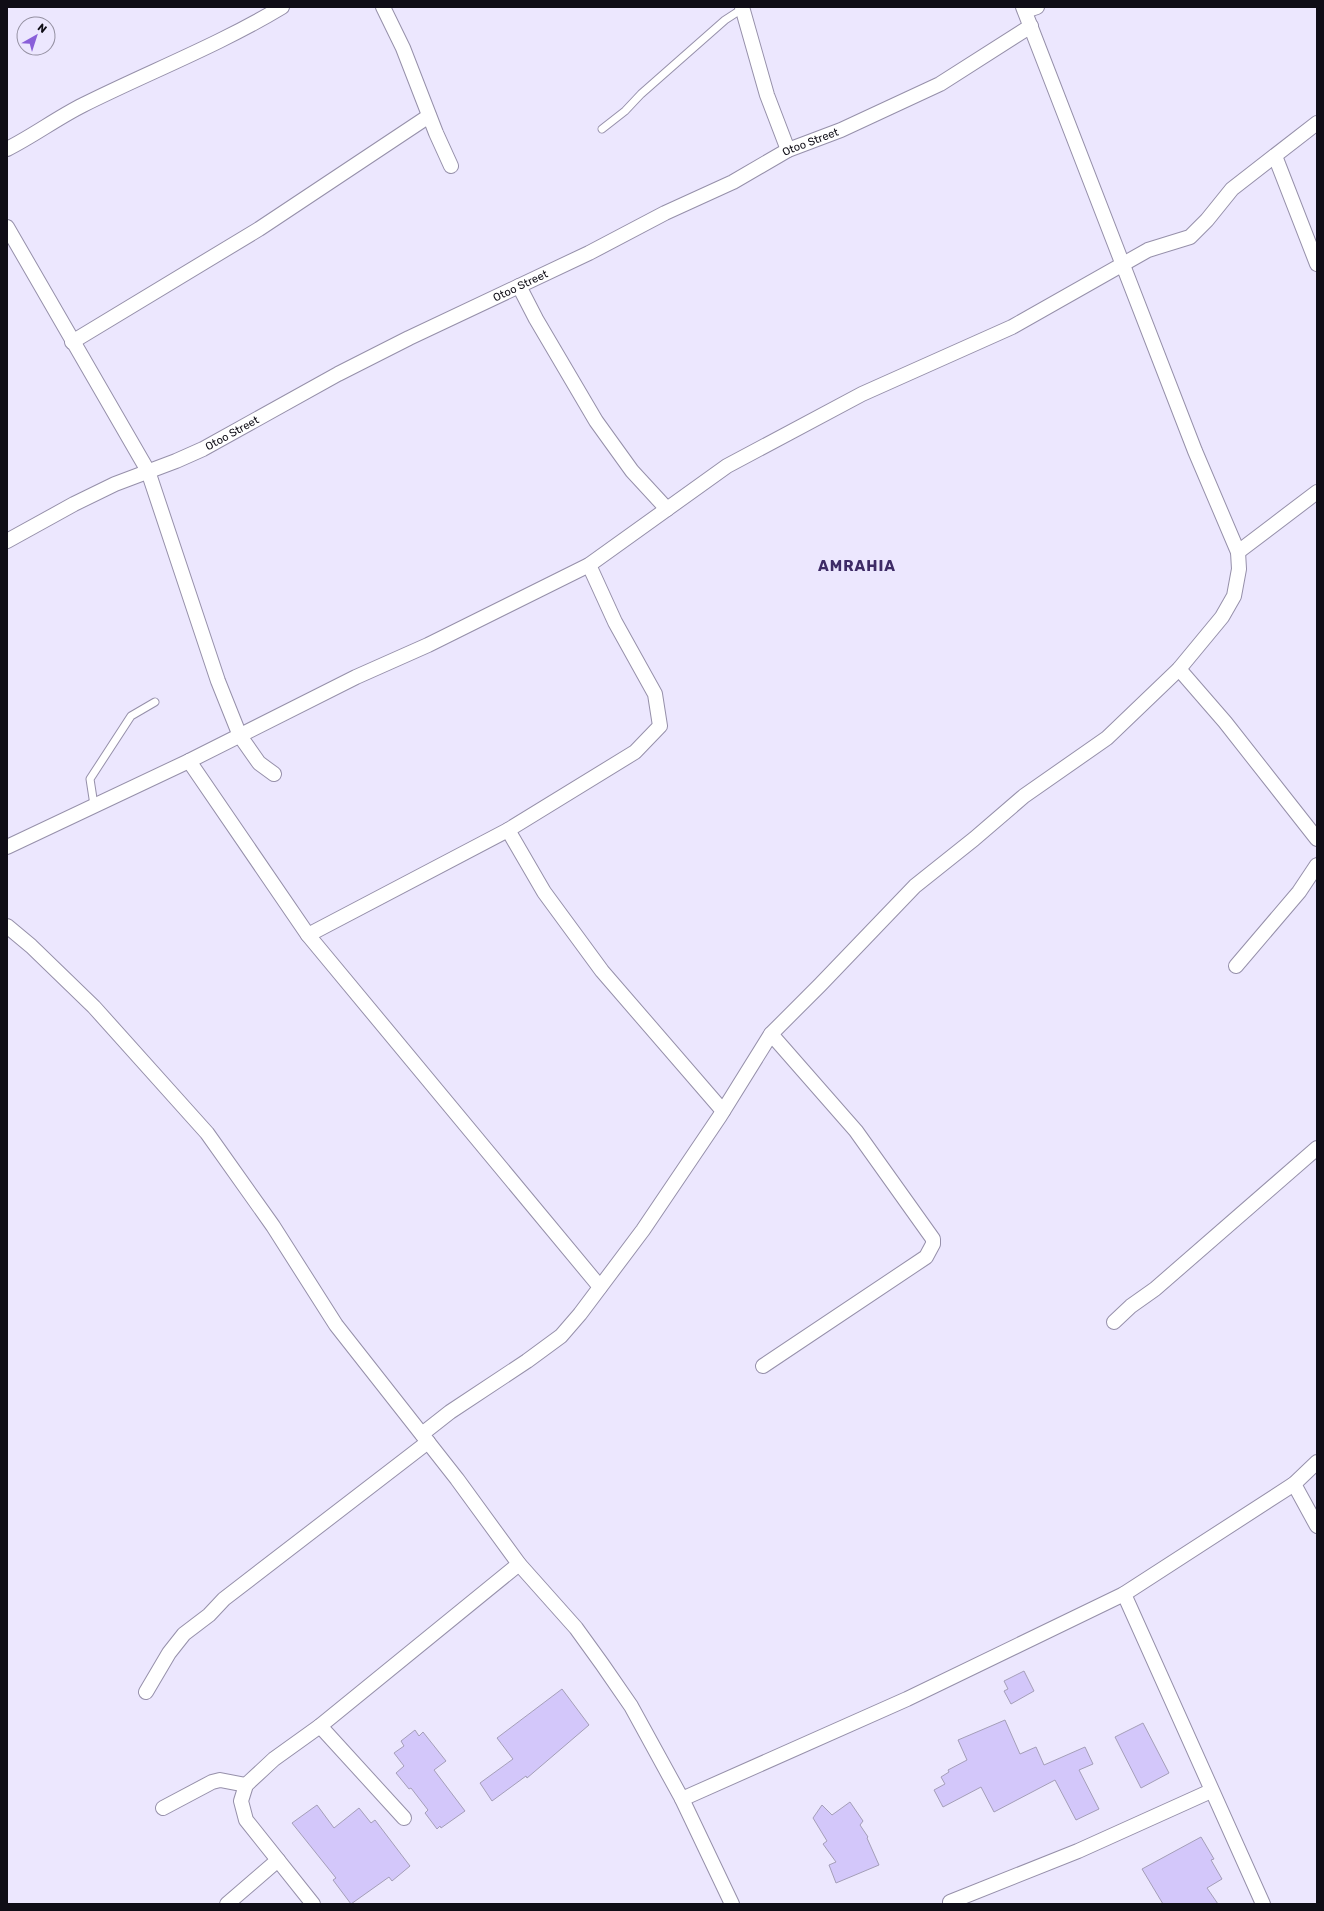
<svg xmlns="http://www.w3.org/2000/svg" width="1324" height="1911" font-family="Rubik,sans-serif">
<style>
.building{fill:#d3c7fa;stroke:#a49eb8}
.lines{fill:none;stroke-linecap:round;stroke-linejoin:round}
.lane-casing{stroke:#9690aa;stroke-width:9}
.street-casing{stroke:#9690aa;stroke-width:16}
.lane{stroke:#fff;stroke-width:7}
.street{stroke:#fff;stroke-width:14}
.labels{text-anchor:middle;stroke-width:4;stroke-linejoin:round;paint-order:stroke}
.street-label{font-size:11px;fill:#0f0d16;stroke:#ece7fe}
.district-label{font-size:15px;font-weight:bold;letter-spacing:1px;fill:#3e2b66;stroke:#ece7fe}
</style>
<rect width="100%" height="100%" fill="#ece7fe"/>
<g class="building">
<path d="M1024,1671L1034,1691L1011,1704L1004,1691L1008,1689L1004,1681Z"/>
<path d="M562,1689L589,1725L527,1778L526,1776L492,1801L480,1783L513,1759L497,1738Z"/>
<path d="M1005,1720L1020,1754L1036,1747L1044,1765L1085,1747L1093,1764L1079,1770L1099,1809L1076,1820L1055,1780L994,1812L981,1787L943,1807L934,1790L945,1784L941,1777L949,1772L948,1770L967,1760L958,1740Z"/>
<path d="M1143,1723L1169,1773L1141,1788L1115,1737Z"/>
<path d="M415,1730L419,1736L423,1732L446,1761L434,1770L465,1811L441,1828L440,1826L437,1829L425,1813L428,1810L411,1788L409,1789L396,1773L404,1766L394,1753L404,1746L401,1741Z"/>
<path d="M850,1802L863,1821L860,1825L868,1837L867,1838L879,1865L836,1883L829,1865L836,1862L823,1844L827,1841L813,1818L822,1805L832,1815Z"/>
<path d="M317,1805L334,1828L359,1808L371,1823L375,1820L410,1866L392,1881L389,1877L351,1904L333,1880L336,1878L292,1823Z"/>
<path d="M1201,1837L1214,1859L1211,1860L1222,1879L1207,1888L1218,1904H1163L1142,1869Z"/>
</g>
<g class="lines">
<defs>
<g id="lane">
<path d="M602,129L625,111L641,94L725,20L742,9"/>
<path d="M94,805L90,779L131,716L155,702"/>
</g>
<g id="street">
<path d="M383,7L403,48L436,133L451,166"/>
<path d="M742,7L767,95L788,150"/>
<path d="M1025,11L1037,7"/>
<path d="M7,149C33,136 57,118 83,105C149,72 219,45 282,7"/>
<path d="M1275,156L1317,264"/>
<path d="M7,227L148,471L218,681L240,736L259,763L274,774"/>
<path d="M519,286L536,319L596,421L632,471L667,509"/>
<path d="M72,342L259,229L429,116"/>
<path id="s1" d="M7,541L74,504L115,484L176,461L203,449L338,374L409,338L589,253L665,213L733,182L788,150L841,130L940,84L1031,26"/>
<path d="M1238,552L1317,492"/>
<path d="M589,565L615,622L655,694L660,726L635,752L508,830L544,892L602,971L723,1111"/>
<path d="M1179,669L1225,722L1317,839"/>
<path d="M189,761L308,935L600,1287"/>
<path d="M7,847L189,761L356,677L428,645L589,565L727,466L862,394L1012,327L1148,250L1190,237L1207,220L1232,189L1317,123"/>
<path d="M7,926L31,946L94,1007L207,1133L273,1226L336,1325L457,1479L519,1564L576,1628L602,1664L631,1706L682,1799L907,1699L1124,1594L1294,1484L1317,1462"/>
<path d="M308,935L508,830"/>
<path d="M1236,966L1299,892L1317,865"/>
<path d="M1114,1322L1131,1306L1155,1289L1317,1148"/>
<path d="M763,1366L926,1257L933,1244V1239L856,1131L771,1034"/>
<path d="M422,1434L450,1412L527,1361L561,1336L580,1314L643,1230L720,1116L771,1034L820,985L915,886L974,839L1024,796L1107,738L1179,669L1222,617L1234,596L1239,569L1238,552L1195,451L1023,7"/>
<path d="M1294,1484L1317,1526"/>
<path d="M1124,1594L1263,1904"/>
<path d="M146,1692L169,1653L184,1634L209,1615L224,1599L428,1442"/>
<path d="M320,1726L404,1818"/>
<path d="M682,1799L732,1904"/>
<path d="M163,1808L212,1782L220,1780L246,1785"/>
<path d="M950,1902L1078,1851L1211,1791"/>
<path d="M227,1904L278,1860"/>
<path d="M313,1904L246,1820L241,1801L246,1785L274,1759L320,1726L519,1564"/>
</g>
</defs>
<use href="#lane" class="lane-casing"/>
<use href="#street" class="street-casing"/>
<use href="#lane" class="lane"/>
<use href="#street" class="street"/>
</g>
<g class="labels">
<g class="street-label">
<text dy="4" stroke="none"><textPath href="#s1" startOffset="898">Otoo Street</textPath></text>
<text dy="4" stroke="none"><textPath href="#s1" startOffset="574">Otoo Street</textPath></text>
<text dy="4" stroke="none"><textPath href="#s1" startOffset="250">Otoo Street</textPath></text>
</g>
<g class="district-label">
<text x="857" y="571">AMRAHIA</text>
</g>
</g>
<rect width="1324" height="1911" fill="none" stroke="#0f0d16" stroke-width="16"/>
<g transform="translate(36 36) rotate(39)"><circle r="19" fill="#ece7fe" stroke="#9490a1"/>
<path d="M0-3L7 15L0 10L-7 15Z" fill="#895fd9"/>
<text y="-6" font-size="11" font-weight="bold" text-anchor="middle" fill="#0f0d16">N</text>
</g>
</svg>
